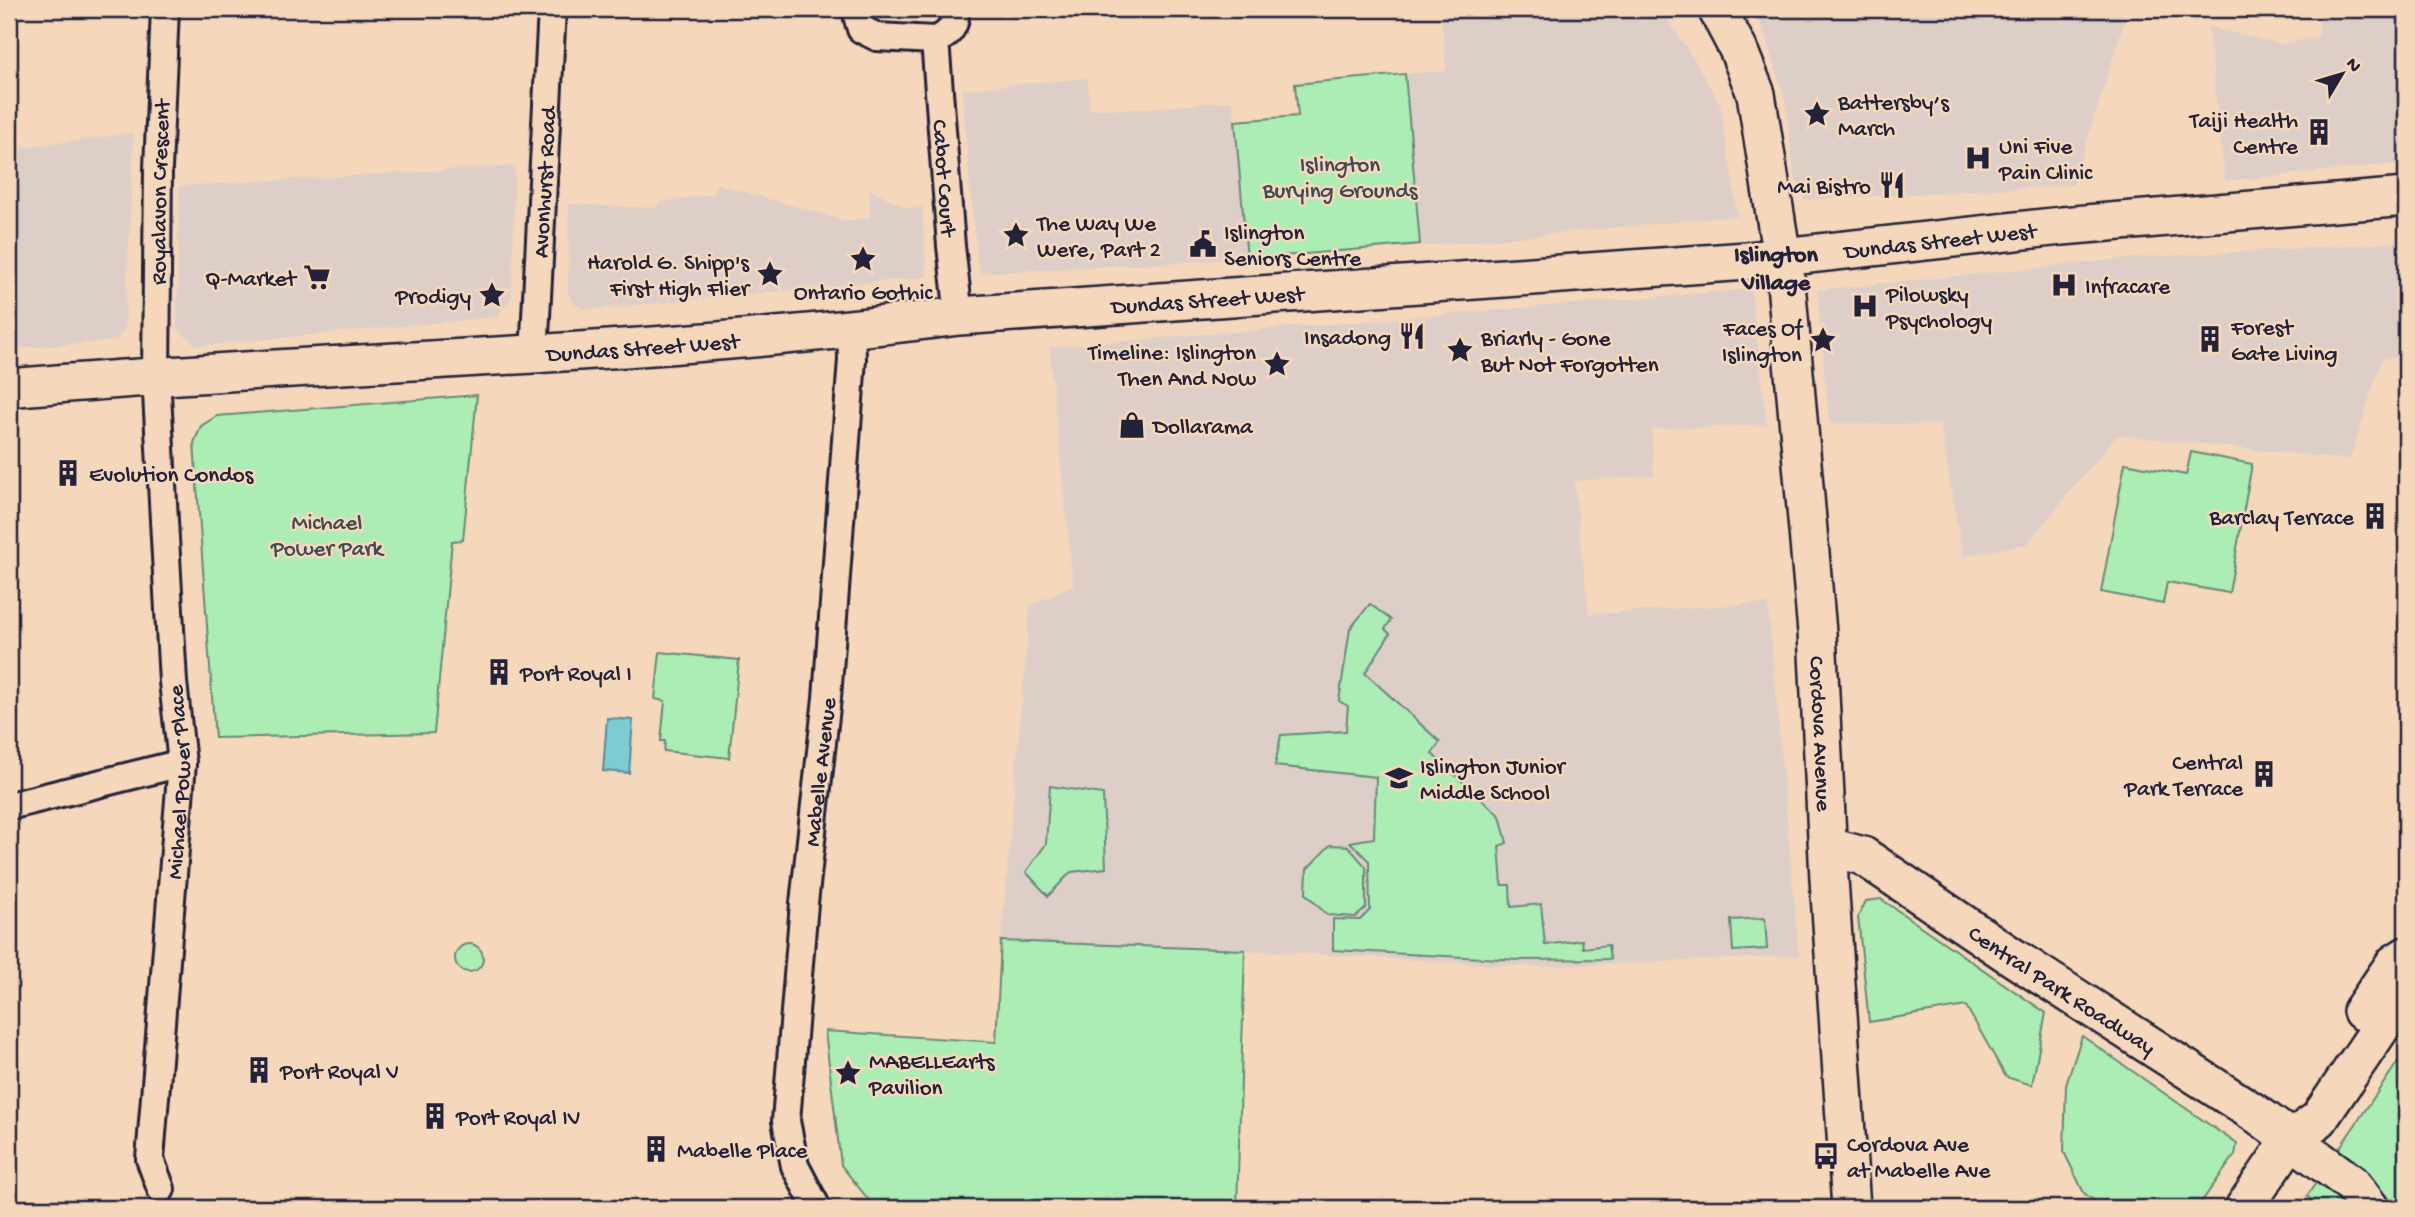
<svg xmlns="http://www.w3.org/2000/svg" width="2415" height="1217" font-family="'Gochi Hand',sans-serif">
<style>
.built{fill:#ddcec8}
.green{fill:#acedb6;stroke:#678878;stroke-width:2}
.water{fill:#7ccdd3;stroke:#588996;stroke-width:2}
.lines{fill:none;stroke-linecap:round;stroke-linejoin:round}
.street-casing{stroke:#22223b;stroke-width:32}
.secondary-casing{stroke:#22223b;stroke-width:42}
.street{stroke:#f5d8bb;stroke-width:26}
.secondary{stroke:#f5d8bb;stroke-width:37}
.labels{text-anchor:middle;stroke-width:5;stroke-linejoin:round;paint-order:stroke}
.poi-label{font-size:23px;fill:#22223b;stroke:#f5d8bb;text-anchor:start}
.park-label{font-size:23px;fill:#3e4b54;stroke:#f5d8bb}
.street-label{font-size:23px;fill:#22223b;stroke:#f5d8bb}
.neighbourhood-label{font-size:24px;font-weight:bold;fill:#22223b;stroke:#f5d8bb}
</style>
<rect width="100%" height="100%" fill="#f5d8bb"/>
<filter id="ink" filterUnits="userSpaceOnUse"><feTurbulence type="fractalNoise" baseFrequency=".0143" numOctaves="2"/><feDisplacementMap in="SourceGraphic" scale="14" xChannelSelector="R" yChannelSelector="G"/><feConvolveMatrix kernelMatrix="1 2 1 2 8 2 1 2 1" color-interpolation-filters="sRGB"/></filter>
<g filter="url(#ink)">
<g class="built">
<path d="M1441,9H1660L1694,59L1720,104L1738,216L1426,246L1420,244L1405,74L1446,71Z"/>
<path d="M1756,9H2123L2128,10L2073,185L1804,200L1794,174L1785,99Z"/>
<path d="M2319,9H2406V163L2225,181L2208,27L2282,44L2319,37Z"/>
<path d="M1088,78L1089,109H1139L1233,101L1247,259L981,273L978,266L970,187L962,89Z"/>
<path d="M134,133L125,328L116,341L9,349V149Z"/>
<path d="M515,166L512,294L511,299L497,317L197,346L177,328L179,186Z"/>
<path d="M716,184L846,221L870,217V189L907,208L922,207L927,277L584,310L575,304L568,294L569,204L654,208L662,202L714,194Z"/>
<path d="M2406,242V356L2382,359L2350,460L2117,435L2027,544L1963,556L1940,425L1829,423L1817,290L2133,258Z"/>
<path d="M1751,289L1767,425L1652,429L1654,476L1574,481L1589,614L1768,603L1799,956L1535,967L1245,950L1001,941L1030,606L1073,585L1049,347Z"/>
</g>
<g class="green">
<path d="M1405,74L1420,244L1247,259L1235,121L1298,116L1295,84Z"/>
<path d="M477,395L463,540L452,541L434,733L215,738L194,443L201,426L217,416Z"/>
<path d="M2191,452L2252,464L2229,593L2167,582L2163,604L2101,592L2125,463L2186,475Z"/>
<path d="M1370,604L1391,620L1385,629L1390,634L1365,673L1440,742L1432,754L1500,816L1507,843L1499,846L1502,885H1510L1511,907L1541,904L1545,945L1582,940L1583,948L1608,945L1610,959L1520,960L1333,950V919L1360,920L1370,910L1369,861L1350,842L1374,838L1376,777L1275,766L1281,735L1346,731L1348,706L1339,701L1350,629Z"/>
<path d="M660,652L739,660L729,758L664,751L665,741H661L665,701L655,699Z"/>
<path d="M1050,786L1103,794L1106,868L1071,872L1048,896L1026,872L1046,844Z"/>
<path d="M1330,845L1348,846L1366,867V908L1356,917L1327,915L1306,894L1307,869Z"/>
<path d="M1881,899L2046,1013L2032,1085L2006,1077L1966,1006L1869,1022L1858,917L1866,901Z"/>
<path d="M1765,918L1767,949L1733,951L1731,920Z"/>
<path d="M1001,941L1245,950L1237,1208H878L872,1204L841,1165L825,1031L996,1042Z"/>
<circle cx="469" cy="958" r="14"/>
<path d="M2082,1036L2237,1144L2235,1155L2197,1208H2103L2084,1193L2064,1152L2066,1085Z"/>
<path d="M2406,1050V1208H2296L2314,1202L2307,1196Z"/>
</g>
<path class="water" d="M607,718L633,720L629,773L603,771Z"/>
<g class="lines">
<defs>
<g id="street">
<path d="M859,9L858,19L861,29L877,37L935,40C949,36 958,23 954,9"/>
<path id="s1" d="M935,40L951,246L959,316"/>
<path id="s2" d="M534,355L552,9"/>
<path d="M9,806L182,763"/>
<path id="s3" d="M161,1189L150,1159L182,763L173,682L156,376L158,168L165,9"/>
<path id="s4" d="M817,1208L795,1166L786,1121L804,903L827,698L852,359L851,329"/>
</g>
<g id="secondary">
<path id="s5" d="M1717,9L1738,49L1756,94L1786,283L1817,632L1829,879L1851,1208"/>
<path id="s6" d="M9,388C325,360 644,357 959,316L1747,261L2062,226L2406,197"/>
<path id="s7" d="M1829,847L1863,856L2011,956L2261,1117L2352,1184L2370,1208"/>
<path d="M2362,1011L2395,963L2406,956"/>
<path d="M2244,1208L2291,1139L2319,1119L2406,990"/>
</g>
</defs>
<use href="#street" class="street-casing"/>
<use href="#secondary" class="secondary-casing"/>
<use href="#street" class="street"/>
<use href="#secondary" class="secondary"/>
</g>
</g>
<defs>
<symbol id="sight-bare" viewBox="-9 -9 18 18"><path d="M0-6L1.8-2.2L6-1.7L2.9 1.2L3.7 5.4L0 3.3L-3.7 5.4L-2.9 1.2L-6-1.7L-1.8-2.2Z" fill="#22223b" stroke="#f5d8bb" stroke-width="2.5" paint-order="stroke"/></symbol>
<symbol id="building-bare" viewBox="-9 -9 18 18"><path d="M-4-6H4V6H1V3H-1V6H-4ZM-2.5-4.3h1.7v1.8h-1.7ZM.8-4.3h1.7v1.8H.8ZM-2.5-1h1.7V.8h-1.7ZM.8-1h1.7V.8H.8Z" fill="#22223b" stroke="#f5d8bb" stroke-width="2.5" paint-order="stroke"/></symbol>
<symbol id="hospital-bare" viewBox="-9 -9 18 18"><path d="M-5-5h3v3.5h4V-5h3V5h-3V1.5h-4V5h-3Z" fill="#22223b" stroke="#f5d8bb" stroke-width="2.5" paint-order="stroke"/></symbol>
<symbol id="restaurant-bare" viewBox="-9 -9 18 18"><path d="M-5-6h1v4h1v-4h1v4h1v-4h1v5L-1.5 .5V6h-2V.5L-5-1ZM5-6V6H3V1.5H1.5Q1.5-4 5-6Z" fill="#22223b" stroke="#f5d8bb" stroke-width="2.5" paint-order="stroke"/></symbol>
<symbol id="civic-bare" viewBox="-9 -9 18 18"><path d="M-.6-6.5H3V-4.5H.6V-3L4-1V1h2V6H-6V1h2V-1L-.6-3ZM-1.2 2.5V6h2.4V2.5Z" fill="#22223b" stroke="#f5d8bb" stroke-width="2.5" paint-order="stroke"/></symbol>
<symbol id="supermarket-bare" viewBox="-9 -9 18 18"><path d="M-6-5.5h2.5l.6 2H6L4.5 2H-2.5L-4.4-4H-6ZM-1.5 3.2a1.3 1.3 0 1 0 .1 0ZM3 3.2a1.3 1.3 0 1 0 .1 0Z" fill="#22223b" stroke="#f5d8bb" stroke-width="2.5" paint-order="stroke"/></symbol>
<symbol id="shop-bare" viewBox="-9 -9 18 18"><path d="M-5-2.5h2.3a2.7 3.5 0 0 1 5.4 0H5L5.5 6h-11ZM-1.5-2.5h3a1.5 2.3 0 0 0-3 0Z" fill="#22223b" stroke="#f5d8bb" stroke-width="2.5" paint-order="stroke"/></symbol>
<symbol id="school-bare" viewBox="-9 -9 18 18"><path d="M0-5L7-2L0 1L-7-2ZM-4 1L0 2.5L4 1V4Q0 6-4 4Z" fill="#22223b" stroke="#f5d8bb" stroke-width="2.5" paint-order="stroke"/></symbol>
<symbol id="bus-bare" viewBox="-9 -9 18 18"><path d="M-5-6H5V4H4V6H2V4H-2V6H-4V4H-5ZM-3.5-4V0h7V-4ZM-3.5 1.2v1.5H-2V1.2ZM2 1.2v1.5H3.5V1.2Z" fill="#22223b" stroke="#f5d8bb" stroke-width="2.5" paint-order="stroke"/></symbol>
</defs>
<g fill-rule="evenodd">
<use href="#sight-bare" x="1798" y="95" width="38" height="38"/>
<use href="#building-bare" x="2300" y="113" width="38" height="38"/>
<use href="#hospital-bare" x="1959" y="139" width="38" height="38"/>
<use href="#restaurant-bare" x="1873" y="166" width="38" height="38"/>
<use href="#sight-bare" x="997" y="216" width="38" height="38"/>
<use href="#civic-bare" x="1184" y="225" width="38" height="38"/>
<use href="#sight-bare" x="844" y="240" width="38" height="38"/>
<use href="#sight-bare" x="751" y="255" width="38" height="38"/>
<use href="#supermarket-bare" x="298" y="258" width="38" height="38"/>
<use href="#hospital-bare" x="2045" y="266" width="38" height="38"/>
<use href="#sight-bare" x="473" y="276" width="38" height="38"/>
<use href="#hospital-bare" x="1846" y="287" width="38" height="38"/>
<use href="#restaurant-bare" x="1393" y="317" width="38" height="38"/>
<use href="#building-bare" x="2191" y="320" width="38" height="38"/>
<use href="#sight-bare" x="1804" y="321" width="38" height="38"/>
<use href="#sight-bare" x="1441" y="331" width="38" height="38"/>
<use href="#sight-bare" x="1258" y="345" width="38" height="38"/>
<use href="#shop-bare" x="1113" y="406" width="38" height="38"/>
<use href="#building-bare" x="49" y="454" width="38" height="38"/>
<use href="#building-bare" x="2356" y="497" width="38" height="38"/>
<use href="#building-bare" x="480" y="653" width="38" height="38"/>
<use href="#building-bare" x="2245" y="755" width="38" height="38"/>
<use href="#school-bare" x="1380" y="759" width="38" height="38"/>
<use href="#building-bare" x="240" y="1051" width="38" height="38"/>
<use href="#sight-bare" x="829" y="1054" width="38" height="38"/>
<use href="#building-bare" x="416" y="1097" width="38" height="38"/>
<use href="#building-bare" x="637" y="1130" width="38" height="38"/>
<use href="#bus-bare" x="1807" y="1137" width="38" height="38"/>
</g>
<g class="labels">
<g class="poi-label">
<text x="1838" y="109">Battersby’s<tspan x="1838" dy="26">March</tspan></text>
<text x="2298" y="127" text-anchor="end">Taiji Health<tspan x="2298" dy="26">Centre</tspan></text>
<text x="1999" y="153">Uni Five<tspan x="1999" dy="26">Pain Clinic</tspan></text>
<text x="1871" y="193" text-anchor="end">Mai Bistro</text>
<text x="1037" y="230">The Way We<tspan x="1037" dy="26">Were, Part 2</tspan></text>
<text x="1224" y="239">Islington<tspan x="1224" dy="26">Seniors Centre</tspan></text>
<text x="749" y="269" text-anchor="end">Harold G. Shipp's<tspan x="749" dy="26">First High Flier</tspan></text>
<text x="296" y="285" text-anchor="end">Q-Market</text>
<text x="2085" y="293">Infracare</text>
<text x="863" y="299" text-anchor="middle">Ontario Gothic</text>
<text x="1886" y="301">Pilowsky<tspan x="1886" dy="26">Psychology</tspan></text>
<text x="471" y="303" text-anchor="end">Prodigy</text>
<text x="2231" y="334">Forest<tspan x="2231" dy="26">Gate Living</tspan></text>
<text x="1802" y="335" text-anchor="end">Faces Of<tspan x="1802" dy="26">Islington</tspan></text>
<text x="1391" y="344" text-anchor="end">Insadong</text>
<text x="1481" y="345">Briarly - Gone<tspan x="1481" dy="26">But Not Forgotten</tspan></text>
<text x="1256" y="359" text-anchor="end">Timeline: Islington<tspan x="1256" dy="26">Then And Now</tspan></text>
<text x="1153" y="433">Dollarama</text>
<text x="89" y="481">Evolution Condos</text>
<text x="2354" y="524" text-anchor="end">Barclay Terrace</text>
<text x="520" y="680">Port Royal I</text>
<text x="2243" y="769" text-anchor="end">Central<tspan x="2243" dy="26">Park Terrace</tspan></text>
<text x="1420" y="773">Islington Junior<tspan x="1420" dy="26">Middle School</tspan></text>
<text x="869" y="1068">MABELLEarts<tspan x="869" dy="26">Pavilion</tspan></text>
<text x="280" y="1078">Port Royal V</text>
<text x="456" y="1124">Port Royal IV</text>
<text x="1847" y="1151">Cordova Ave<tspan x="1847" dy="26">at Mabelle Ave</tspan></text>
<text x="677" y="1157">Mabelle Place</text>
</g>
<g class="park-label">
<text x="1340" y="171">Islington<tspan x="1340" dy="26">Burying Grounds</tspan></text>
<text x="327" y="529">Michael<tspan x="327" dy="26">Power Park</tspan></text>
</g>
<g class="street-label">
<text dy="8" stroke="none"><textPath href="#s1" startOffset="138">Cabot Court</textPath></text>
<text dy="8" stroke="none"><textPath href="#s2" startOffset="173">Avonhurst Road</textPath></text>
<text dy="8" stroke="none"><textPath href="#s3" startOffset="1001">Royalavon Crescent</textPath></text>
<text dy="8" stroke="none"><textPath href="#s6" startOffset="1937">Dundas Street West</textPath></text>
<text dy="8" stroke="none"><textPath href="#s6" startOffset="1202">Dundas Street West</textPath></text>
<text dy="8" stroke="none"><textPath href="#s6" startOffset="635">Dundas Street West</textPath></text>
<text dy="8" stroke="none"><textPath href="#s5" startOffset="737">Cordova Avenue</textPath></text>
<text dy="8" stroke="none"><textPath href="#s4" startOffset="444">Mabelle Avenue</textPath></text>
<text dy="8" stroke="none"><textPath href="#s3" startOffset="410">Michael Power Place</textPath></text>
<text dy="8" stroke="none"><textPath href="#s7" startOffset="275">Central Park Roadway</textPath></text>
</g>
<g class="neighbourhood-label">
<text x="1776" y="261">Islington<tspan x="1776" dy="28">Village</tspan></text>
</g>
</g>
<rect width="2415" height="1217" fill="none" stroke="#f5d8bb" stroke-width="35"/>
<rect x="18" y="18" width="2380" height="1182" fill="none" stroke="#22223b" stroke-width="2.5" filter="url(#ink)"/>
<g transform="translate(2342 74) rotate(52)" stroke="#f5d8bb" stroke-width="5" paint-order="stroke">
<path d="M0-5L12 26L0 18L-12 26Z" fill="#22223b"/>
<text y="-10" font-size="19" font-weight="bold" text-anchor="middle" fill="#22223b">N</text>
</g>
</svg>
